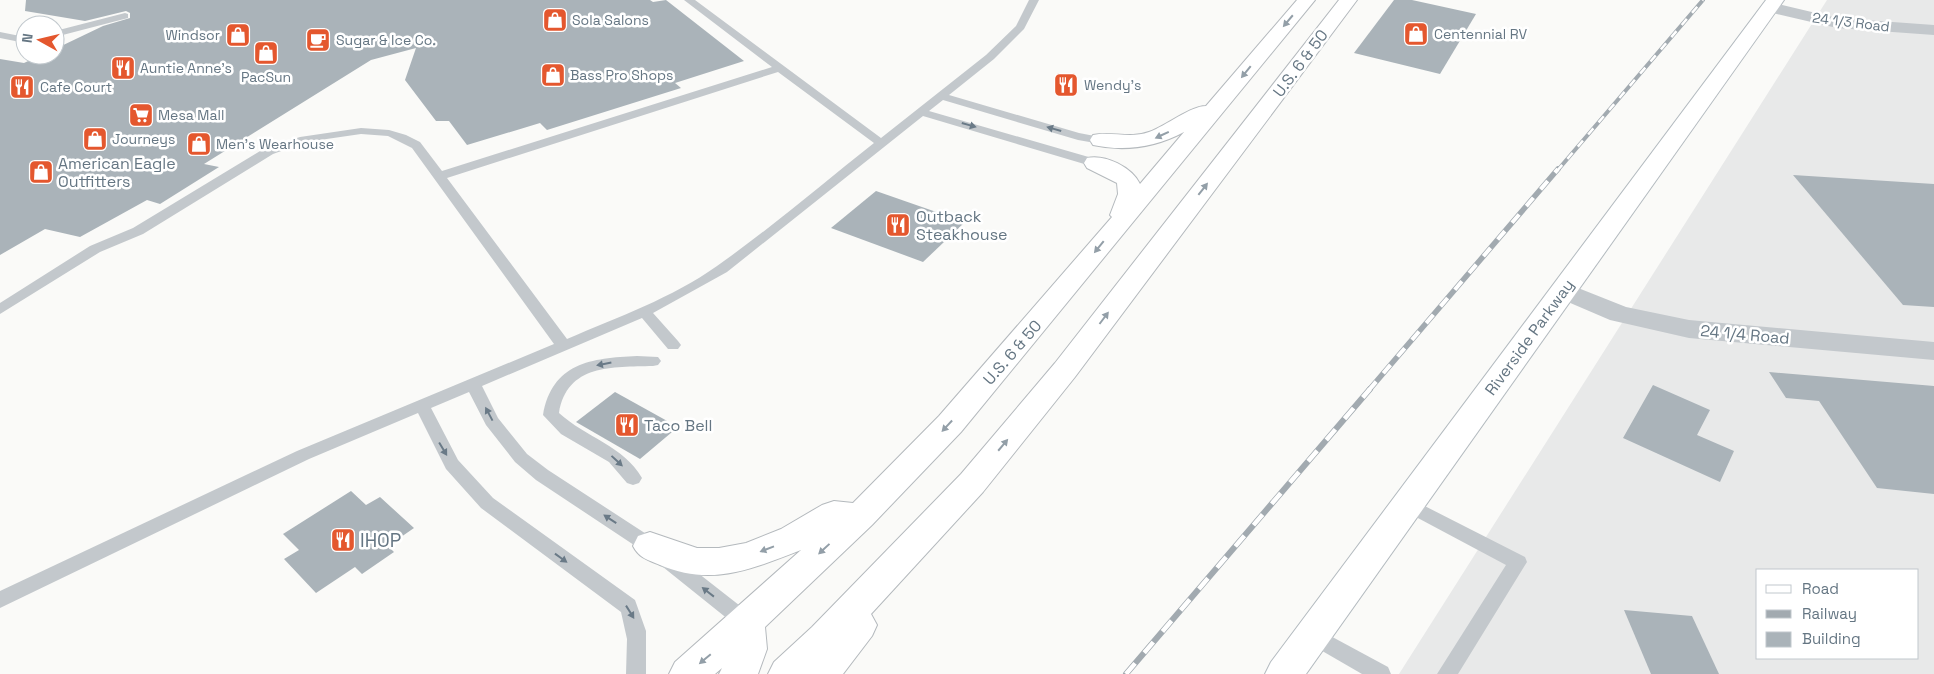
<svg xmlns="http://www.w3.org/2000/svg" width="1934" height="674" font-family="'Space Grotesk',sans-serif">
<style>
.built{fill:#e8e9e9;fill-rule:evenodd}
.building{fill:#aab3b9}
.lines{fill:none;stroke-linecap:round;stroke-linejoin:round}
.secondary-casing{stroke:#b3babf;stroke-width:2}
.trunk-casing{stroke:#b4b9bd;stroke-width:2}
.service{fill:#c3c8cc;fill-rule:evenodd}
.minor{fill:#c3c8cc;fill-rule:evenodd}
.secondary{fill:#fff;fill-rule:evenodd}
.trunk{fill:#fff;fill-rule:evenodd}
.rail-far2-casing{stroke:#a2aab0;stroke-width:4}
.rail-far1-casing{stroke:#a2aab0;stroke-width:5.5}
.rail-casing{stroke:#a2aab0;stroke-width:6}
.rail-far2{stroke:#fff;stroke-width:2.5;stroke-dasharray:8;stroke-linecap:butt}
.rail-far1{stroke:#fff;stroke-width:4;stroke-dasharray:11;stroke-linecap:butt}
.rail{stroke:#fff;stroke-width:4.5;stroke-dasharray:14;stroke-linecap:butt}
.oneway{fill:#939fa8}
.oneway2{fill:#6a7a87}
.labels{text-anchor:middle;stroke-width:5;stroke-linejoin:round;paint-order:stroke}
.far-poi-label{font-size:14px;fill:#657683;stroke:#fff;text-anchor:start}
.far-street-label{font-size:14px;fill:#657683;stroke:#fff}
.street-label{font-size:16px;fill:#657683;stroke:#fff}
.poi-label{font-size:16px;fill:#657683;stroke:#fff;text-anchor:start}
.near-poi-label{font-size:19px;fill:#657683;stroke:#fff;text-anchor:start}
</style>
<rect width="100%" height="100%" fill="#fafaf8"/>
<path class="built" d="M1827,0H1934V674H1399ZM1758,570H1918V658H1758Z"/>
<g class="building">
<path d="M26,0H650L653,2L666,0L744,61L675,83L681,88L547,130L540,123L467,145L449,121H436L405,80L416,48L371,60L204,164L219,167L160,204L147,200L80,237L45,229L0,255V59L24,63L41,55H55V49L103,26L130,18V13L126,11L85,21L25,11Z"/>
<path d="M1394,0H1412L1476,14L1440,74L1354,53Z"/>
<path d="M1793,175L1934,184V307L1903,305Z"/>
<path d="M876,191L965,222L923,262L831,228Z"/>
<path d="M1769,372L1934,386V494L1877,488L1819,401L1786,398Z"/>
<path d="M1653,385L1710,410L1697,435L1734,451L1720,482L1623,438Z"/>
<path d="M615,392L678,427L640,459L576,422Z"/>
<path d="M351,491L366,505L380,497L414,528L388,546L394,552L362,574L355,567L316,593L284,559L299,550L283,534Z"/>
<path d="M1624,610L1692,616L1719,674H1651Z"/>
</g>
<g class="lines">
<defs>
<path id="secondary" d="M1766,0H1784L1306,674H1265L1271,662Z"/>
<g id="trunk">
<path d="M1297,0H1315L961,432L872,525L765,627L767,649L758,674H719L722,668L715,674H669L675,662L801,550C752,569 711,587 660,565C648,560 639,558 633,546L638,536L650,532L697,548H719L746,543L781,529L822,505L834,501L853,503L939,416L1112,217L1110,215L1118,194L1117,183L1087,168L1084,163L1087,158C1105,154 1132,167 1140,184L1184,132C1156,147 1125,152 1093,145L1090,140L1093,135C1111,131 1130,139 1149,132C1166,126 1190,106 1206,106Z"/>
<path d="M1339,0H1357L1075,377L983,492L871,614L877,625L872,636L843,674H768L774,662L812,627L961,474L1055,363Z"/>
</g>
</defs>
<use href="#secondary" class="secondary-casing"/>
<use href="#trunk" class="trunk-casing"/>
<g class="service">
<path d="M684,0H695L881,138L986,55L1016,26L1029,0H1039L1024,29L994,59L949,95L1079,133L1105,138L1107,140L1101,144L1078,140L943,100L929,111L1099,160L1101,163L1099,166H1091L923,116L727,272L653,313L678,341L681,345L678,349H668L642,318L482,386L498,418L527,454L548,470L657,541L753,616L756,622L753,628L746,630L739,628L643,551L536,480L515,462L486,425L469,392L431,408L458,460L493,498L635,600L646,631V674H626L627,639L621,612L481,508L446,469L418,413L309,459L0,608V591L297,451L554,344L412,148L388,136L361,134L306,142L273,154L143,234L100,252L0,314V303L90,246L133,228L265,148L300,137L361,128L389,130L406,135L420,142L442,171L772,67ZM778,72L874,143C822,184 771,228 717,266C672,298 618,317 567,339L447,178Z"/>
<path d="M125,13L128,14V18L55,37V31Z"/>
<path d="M0,32L25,37V43L0,38Z"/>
<path d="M637,356L658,357L661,361L658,365L653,366C612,367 567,364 559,413C585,437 624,446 642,478L639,483L633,485L627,483L609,462L561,434L543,415C552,363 591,358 637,356Z"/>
<path d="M1407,497L1525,557L1527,562L1458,674H1437L1506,565L1401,509L1398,504L1401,499Z"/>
<path d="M1312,626L1388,667L1391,674H1362L1305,641L1302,635L1305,629Z"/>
</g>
<g class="minor">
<path d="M1770,2L1837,18L1934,25V35L1837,28L1764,11L1761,7L1764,3Z"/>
<path d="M1563,282L1626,307L1689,320L1934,342V360L1689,338L1610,320L1554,296L1550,290L1554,284Z"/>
</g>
<use href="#secondary" class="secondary"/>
<use href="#trunk" class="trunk"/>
<defs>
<path id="rail-far2" d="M1557,171L1703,0"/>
<path id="rail-far1" d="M1369,390L1558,169"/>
<path id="rail" d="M1126,674L1370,389"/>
</defs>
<use href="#rail-far2" class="rail-far2-casing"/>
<use href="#rail-far1" class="rail-far1-casing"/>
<use href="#rail" class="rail-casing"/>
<use href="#rail-far2" class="rail-far2"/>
<use href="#rail-far1" class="rail-far1"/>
<use href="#rail" class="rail"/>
</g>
<defs><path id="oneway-solid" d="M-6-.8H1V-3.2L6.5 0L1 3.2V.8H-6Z" transform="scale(1.25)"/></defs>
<g class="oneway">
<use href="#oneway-solid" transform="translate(1288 21) rotate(130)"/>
<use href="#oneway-solid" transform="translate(1246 72) rotate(129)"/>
<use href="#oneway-solid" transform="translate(1162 135) rotate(155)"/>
<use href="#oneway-solid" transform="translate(1203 189) rotate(-52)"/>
<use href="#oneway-solid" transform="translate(1099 247) rotate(129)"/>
<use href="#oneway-solid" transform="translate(1104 318) rotate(-53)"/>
<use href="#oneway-solid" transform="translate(947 426) rotate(133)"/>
<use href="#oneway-solid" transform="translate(1003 445) rotate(-50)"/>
<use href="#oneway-solid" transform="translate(767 549) rotate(159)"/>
<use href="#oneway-solid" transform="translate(824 549) rotate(137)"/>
<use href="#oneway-solid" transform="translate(705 659) rotate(140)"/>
</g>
<g class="oneway2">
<use href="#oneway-solid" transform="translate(969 125) rotate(16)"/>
<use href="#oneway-solid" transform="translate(1054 129) rotate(-164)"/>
<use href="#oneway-solid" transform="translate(604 364) rotate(169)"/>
<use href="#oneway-solid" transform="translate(489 414) rotate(-118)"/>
<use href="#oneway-solid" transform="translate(443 449) rotate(59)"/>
<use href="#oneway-solid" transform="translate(617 461) rotate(43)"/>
<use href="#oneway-solid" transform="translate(610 519) rotate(-147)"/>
<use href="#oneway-solid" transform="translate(561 558) rotate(36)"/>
<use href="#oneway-solid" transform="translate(708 592) rotate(-142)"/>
<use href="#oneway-solid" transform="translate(630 612) rotate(58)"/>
</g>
<defs>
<symbol id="shop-square" viewBox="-11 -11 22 22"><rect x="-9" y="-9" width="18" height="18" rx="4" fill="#e4572e" stroke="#fff"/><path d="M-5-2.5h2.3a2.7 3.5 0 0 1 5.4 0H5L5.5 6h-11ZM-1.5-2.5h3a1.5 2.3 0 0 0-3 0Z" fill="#fff"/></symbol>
<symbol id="cafe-square" viewBox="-11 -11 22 22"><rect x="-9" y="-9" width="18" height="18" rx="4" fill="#e4572e" stroke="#fff"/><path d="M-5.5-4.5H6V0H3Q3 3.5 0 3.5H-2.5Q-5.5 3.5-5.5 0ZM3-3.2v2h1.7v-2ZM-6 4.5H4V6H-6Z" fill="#fff"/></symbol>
<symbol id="restaurant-square" viewBox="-11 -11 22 22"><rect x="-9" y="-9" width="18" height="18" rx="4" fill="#e4572e" stroke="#fff"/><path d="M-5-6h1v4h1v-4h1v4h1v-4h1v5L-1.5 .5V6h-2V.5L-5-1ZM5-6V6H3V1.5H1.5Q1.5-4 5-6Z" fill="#fff"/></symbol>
<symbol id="supermarket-square" viewBox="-11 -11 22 22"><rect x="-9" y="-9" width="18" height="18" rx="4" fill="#e4572e" stroke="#fff"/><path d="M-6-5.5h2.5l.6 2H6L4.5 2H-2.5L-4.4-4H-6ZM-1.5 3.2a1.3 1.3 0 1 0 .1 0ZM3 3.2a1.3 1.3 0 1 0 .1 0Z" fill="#fff"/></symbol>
</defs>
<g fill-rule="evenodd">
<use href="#shop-square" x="541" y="6" width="28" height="28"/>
<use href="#shop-square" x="1402" y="20" width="28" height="28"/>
<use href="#shop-square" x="224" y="21" width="28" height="28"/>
<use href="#cafe-square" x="304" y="26" width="28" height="28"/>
<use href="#shop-square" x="252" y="39" width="28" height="28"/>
<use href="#restaurant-square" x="109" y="54" width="28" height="28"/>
<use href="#shop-square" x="539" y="61" width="28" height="28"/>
<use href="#restaurant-square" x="1052" y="71" width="28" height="28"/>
<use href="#restaurant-square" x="8" y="73" width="28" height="28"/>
<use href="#supermarket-square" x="127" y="101" width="28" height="28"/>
<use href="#shop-square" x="81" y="125" width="28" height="28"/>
<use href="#shop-square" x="185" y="130" width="28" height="28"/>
<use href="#shop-square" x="27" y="158" width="28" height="28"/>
<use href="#restaurant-square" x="884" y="211" width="28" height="28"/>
<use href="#restaurant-square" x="613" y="411" width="28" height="28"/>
<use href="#restaurant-square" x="329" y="526" width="28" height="28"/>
</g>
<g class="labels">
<g class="far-poi-label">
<text x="572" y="25">Sola Salons</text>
<text x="1434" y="39">Centennial RV</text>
<text x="220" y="40" text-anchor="end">Windsor</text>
<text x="336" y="45">Sugar &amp; Ice Co.</text>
<text x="140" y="73">Auntie Anne's</text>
<text x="570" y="80">Bass Pro Shops</text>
<text x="266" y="82" text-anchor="middle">PacSun</text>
<text x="1084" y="90">Wendy's</text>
<text x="40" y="92">Cafe Court</text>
<text x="158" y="120">Mesa Mall</text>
<text x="112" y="144">Journeys</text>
<text x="216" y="149">Men's Wearhouse</text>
</g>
<g class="far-street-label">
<text transform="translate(1851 22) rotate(7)" y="5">24 1/3 Road</text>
</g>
<g class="street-label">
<text transform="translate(1300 63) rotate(-53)" y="6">U.S. 6 &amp; 50</text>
<text transform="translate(1745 334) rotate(5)" y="6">24 1/4 Road</text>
<text transform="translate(1529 337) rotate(-54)" y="6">Riverside Parkway</text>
<text transform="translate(1012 352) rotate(-49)" y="6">U.S. 6 &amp; 50</text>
</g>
<g class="poi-label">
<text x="58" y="169">American Eagle<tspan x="58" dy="18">Outfitters</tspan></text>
<text x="916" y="222">Outback<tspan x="916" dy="18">Steakhouse</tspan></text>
<text x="644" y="431">Taco Bell</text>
</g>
<g class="near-poi-label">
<text x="360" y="547">IHOP</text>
</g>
</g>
<rect x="1756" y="569" width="162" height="90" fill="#ffffff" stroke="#c1c8cd"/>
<rect x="1766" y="585" width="25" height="8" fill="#ffffff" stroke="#c1c8cd"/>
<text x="1802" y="594" font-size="15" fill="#657683">Road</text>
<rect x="1766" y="610" width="25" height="8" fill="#a2aab0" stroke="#c1c8cd"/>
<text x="1802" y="619" font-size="15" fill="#657683">Railway</text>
<rect x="1766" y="632" width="25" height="15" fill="#aab3b9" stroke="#c1c8cd"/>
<text x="1802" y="644" font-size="15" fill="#657683">Building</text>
<g transform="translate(40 40) rotate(278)"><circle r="24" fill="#ffffff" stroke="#c1c8cd"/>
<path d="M0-4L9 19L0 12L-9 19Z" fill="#e4572e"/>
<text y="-8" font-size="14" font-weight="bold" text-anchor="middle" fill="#657683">N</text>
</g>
</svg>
